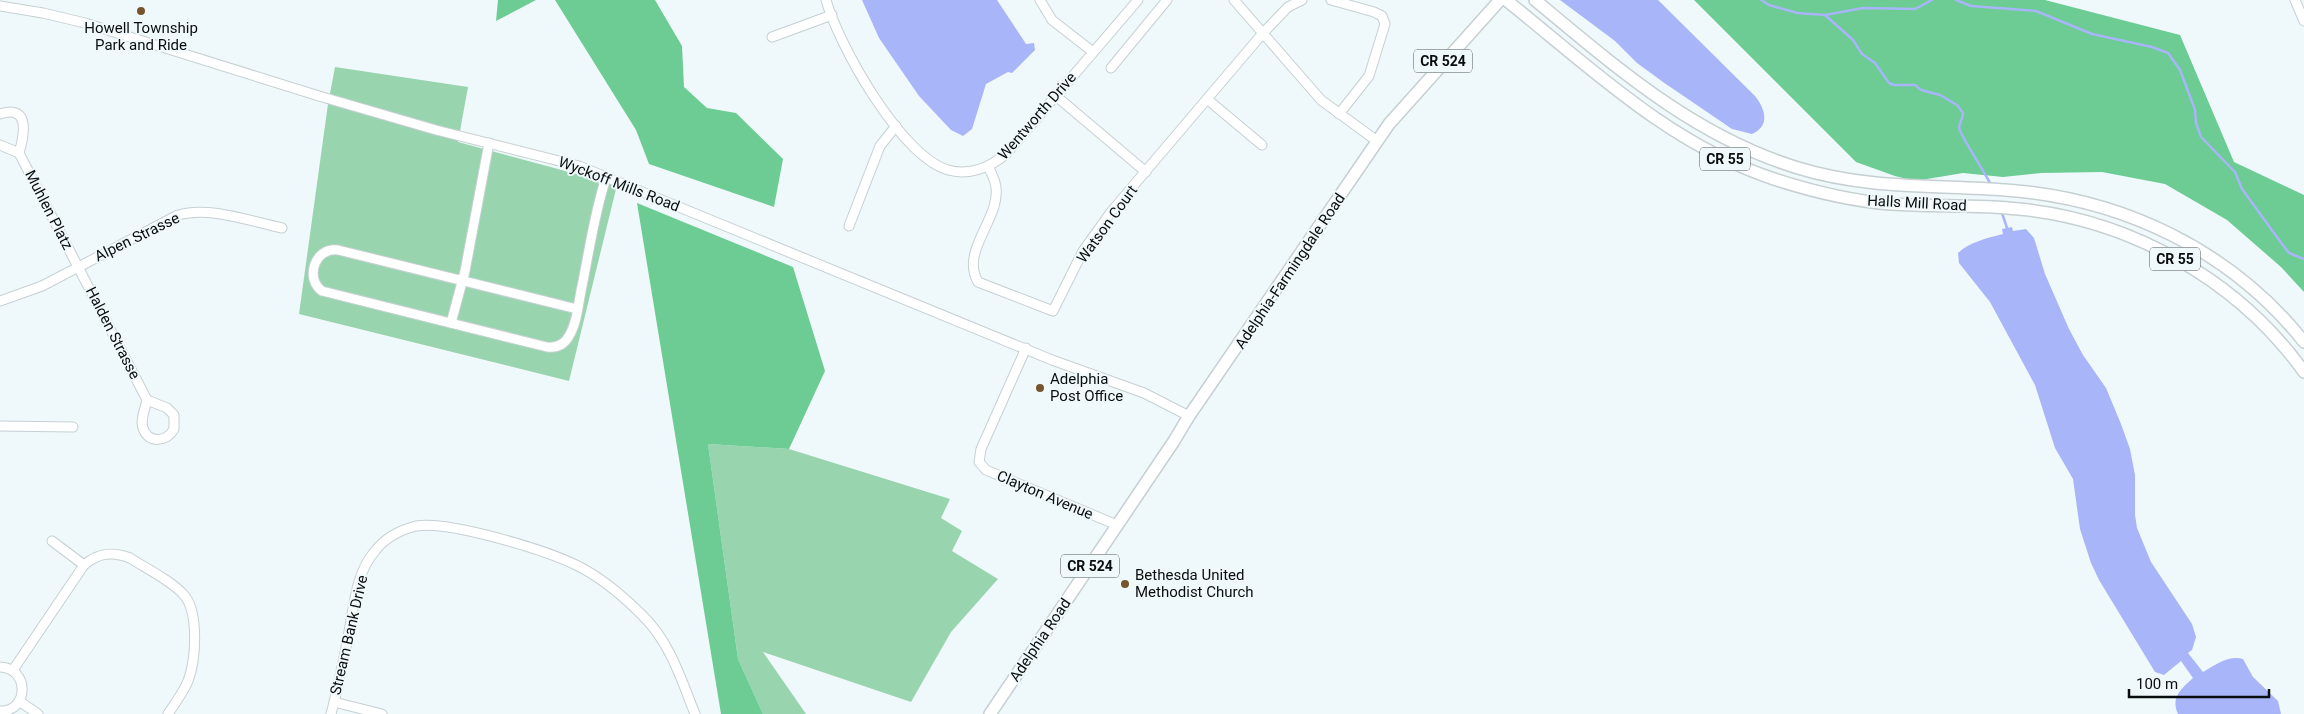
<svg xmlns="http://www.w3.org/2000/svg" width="2304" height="714" font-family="Roboto,sans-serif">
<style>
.green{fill:#98d4ae}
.forest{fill:#6ccc94}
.water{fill:#a8b5f9}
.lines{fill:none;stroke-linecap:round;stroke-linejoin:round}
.stream{stroke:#a8b5f9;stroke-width:2.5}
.minor-casing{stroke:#c6d0d3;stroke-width:11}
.major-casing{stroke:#c6d0d3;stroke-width:14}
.minor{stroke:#fff;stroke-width:9}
.major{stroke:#fff;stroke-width:11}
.poi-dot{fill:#78542e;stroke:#eff9fb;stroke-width:2}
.labels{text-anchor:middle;stroke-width:4;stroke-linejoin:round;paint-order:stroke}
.shield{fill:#eff9fb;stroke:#4f5455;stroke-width:1}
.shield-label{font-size:14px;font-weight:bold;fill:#0a0d0e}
.poi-label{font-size:15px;fill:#0a0d0e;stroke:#eff9fb;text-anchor:start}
.street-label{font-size:15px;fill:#0a0d0e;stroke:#eff9fb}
</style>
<rect width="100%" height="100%" fill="#eff9fb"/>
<g class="green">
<path d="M335,67L468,87L458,142L617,185L569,381L299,314L328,104Z"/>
<path d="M708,444L789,449L950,499L941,518L962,531L952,551L998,579L951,632L911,702L763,652L806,714H763L738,659Z"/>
</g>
<g class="forest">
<path d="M498,0H536L496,21Z"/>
<path d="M555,0H655L682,46L684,87L707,108L736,113L783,159L774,207L649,164L636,130Z"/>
<path d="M1694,0H2045L2180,35L2234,162L2304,195V292L2281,267L2227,220L2165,184L2102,172L2041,173L2003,177L1963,173L1915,181L1895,176L1856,162Z"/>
<path d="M637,203L793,267L825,371L789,449L708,444L738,659L763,714H721Z"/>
</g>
<g class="water">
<path d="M862,0H997L1026,44L1034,43L1035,50L1012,73L1008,72L986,84L972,129L963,136L951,130L919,96L879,38Z"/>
<path d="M1560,0H1658L1755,96C1766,110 1770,126 1752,134L1732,129L1663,82L1637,63L1615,41Z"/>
<path d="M2012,227L2013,231L2026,229L2034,238L2045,274L2069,329L2083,355L2106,388L2121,424L2130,449L2135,475V515L2137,528L2151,562L2192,624L2196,637L2192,650L2188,653L2203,672C2215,665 2229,655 2243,659L2253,677L2278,701L2281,714H2178C2170,697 2182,688 2193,678L2181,661L2164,675L2155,672L2099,580L2091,563L2080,529L2073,479L2055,448L2035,385L1990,302L1959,263L1958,253C1969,242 1988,238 2003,234L2002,229Z"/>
</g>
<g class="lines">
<g class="stream">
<path d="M1761,0L1769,5L1797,13L1825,15L1863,8L1915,9L1932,0"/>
<path d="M1956,0L1971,6L2036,11L2092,34L2152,47L2168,53L2180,70L2195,110L2196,123L2201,137L2235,172L2242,189L2282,244L2289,253L2304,259"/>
<path d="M1825,15L1853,40L1862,54L1875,63L1889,83L1894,85H1915L1921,90L1940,95L1957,105L1963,113C1963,119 1959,123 1959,128C1959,133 1987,176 1992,187"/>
<path d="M2001,210L2007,228"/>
</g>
<defs>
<g id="minor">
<path d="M826,0C839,46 901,156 948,170C970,176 991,167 1007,153L1138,0"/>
<path d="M1040,0L1052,20L1093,52"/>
<path d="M1234,0L1321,100L1377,141"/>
<path d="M1331,0L1374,12L1382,16L1385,24L1369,76L1339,114"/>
<path d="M2295,0L2304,21"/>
<path d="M0,6L43,13L85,23L319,96L436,130L579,166L1052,360L1144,393L1189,416"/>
<path d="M772,37L832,15"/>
<path d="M1111,68L1167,0"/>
<path d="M1056,96L1146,172"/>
<path d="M1207,99L1262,145"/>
<path d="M0,114C31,104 24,136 19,153L0,145"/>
<path d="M19,153L147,400"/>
<path d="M988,166C991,173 996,181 996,188C1000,219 960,251 978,282L1053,311L1083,251L1111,212L1263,33L1288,7L1302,0"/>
<path d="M849,226L880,146L896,126"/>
<path d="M0,301L42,286L178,215C210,206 249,221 282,228"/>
<path d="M577,309L338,250C314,247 305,279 322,291L547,347C556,348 564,345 569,336C577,323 578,306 581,291C589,253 594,214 606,178"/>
<path d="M451,323L465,271L489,143"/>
<path d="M1026,348L981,449L979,462L986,470L1117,525"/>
<path d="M147,400L167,408L174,415V429C167,442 148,444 143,428C140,420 145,409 147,400Z"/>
<path d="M0,426L73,427"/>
<path d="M52,541L84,565"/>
<path d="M0,667C30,668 29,712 0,711"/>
<path d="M13,670L84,565C98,553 112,551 130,558C145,568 172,581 184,595C199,612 196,660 188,681C183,693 175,703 168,714"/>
<path d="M19,701L38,714"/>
<path d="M334,702L382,714"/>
<path d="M331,714C338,688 343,663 348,637C354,608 355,574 375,551C385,538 400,530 416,526C448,520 545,550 576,565C601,577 623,596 642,615C670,642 681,679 695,714"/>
</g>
<g id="major">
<path d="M1506,0C1590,67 1670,145 1774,179C1811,191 1852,201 1891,204C1933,207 1976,204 2019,209C2131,220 2238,280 2304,372"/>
<path d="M1535,0C1617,68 1694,136 1798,168C1866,189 1935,185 2005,190C2122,198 2231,250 2304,342"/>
<path d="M990,714L1174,441L1189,416L1389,124L1500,0"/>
</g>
</defs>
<use href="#minor" class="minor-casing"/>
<use href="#major" class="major-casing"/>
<use href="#minor" class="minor"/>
<use href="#major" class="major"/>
</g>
<g class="poi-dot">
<circle cx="141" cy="11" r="5"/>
<circle cx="1040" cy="388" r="5"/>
<circle cx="1125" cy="584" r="5"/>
</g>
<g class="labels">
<g class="shield">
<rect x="1414" y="49.5" width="58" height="23" rx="4"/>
<rect x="1700" y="147.5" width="50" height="23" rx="4"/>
<rect x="2150" y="247.5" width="50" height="23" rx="4"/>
<rect x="1061" y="554.5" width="58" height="23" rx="4"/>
</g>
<g class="shield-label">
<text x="1443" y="66">CR 524</text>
<text x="1725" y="164">CR 55</text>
<text x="2175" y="264">CR 55</text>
<text x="1090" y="571">CR 524</text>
</g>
<g class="poi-label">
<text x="141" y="33" text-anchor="middle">Howell Township<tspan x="141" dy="17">Park and Ride</tspan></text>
<text x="1050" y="384">Adelphia<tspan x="1050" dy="17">Post Office</tspan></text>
<text x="1135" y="580">Bethesda United<tspan x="1135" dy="17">Methodist Church</tspan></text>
</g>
<g class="street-label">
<text transform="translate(1037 116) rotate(-49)" y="5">Wentworth Drive</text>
<text transform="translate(619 184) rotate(21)" y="5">Wyckoff Mills Road</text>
<text transform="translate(1917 203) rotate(3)" y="5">Halls Mill Road</text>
<text transform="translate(49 210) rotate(63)" y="5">Muhlen Platz</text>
<text transform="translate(1107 224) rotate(-54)" y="5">Watson Court</text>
<text transform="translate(137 237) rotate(-26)" y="5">Alpen Strasse</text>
<text transform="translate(1290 271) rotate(-56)" y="5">Adelphia-Farmingdale Road</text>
<text transform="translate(113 333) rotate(63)" y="5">Halden Strasse</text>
<text transform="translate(1045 495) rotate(23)" y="5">Clayton Avenue</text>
<text transform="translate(349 635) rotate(-77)" y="5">Stream Bank Drive</text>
<text transform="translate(1040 640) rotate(-56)" y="5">Adelphia Road</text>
</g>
</g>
<path d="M2129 689v8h140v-8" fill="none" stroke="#0a0d0e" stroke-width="2.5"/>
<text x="2136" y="689" font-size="15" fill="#0a0d0e" stroke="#eff9fb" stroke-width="4" paint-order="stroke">100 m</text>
</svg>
